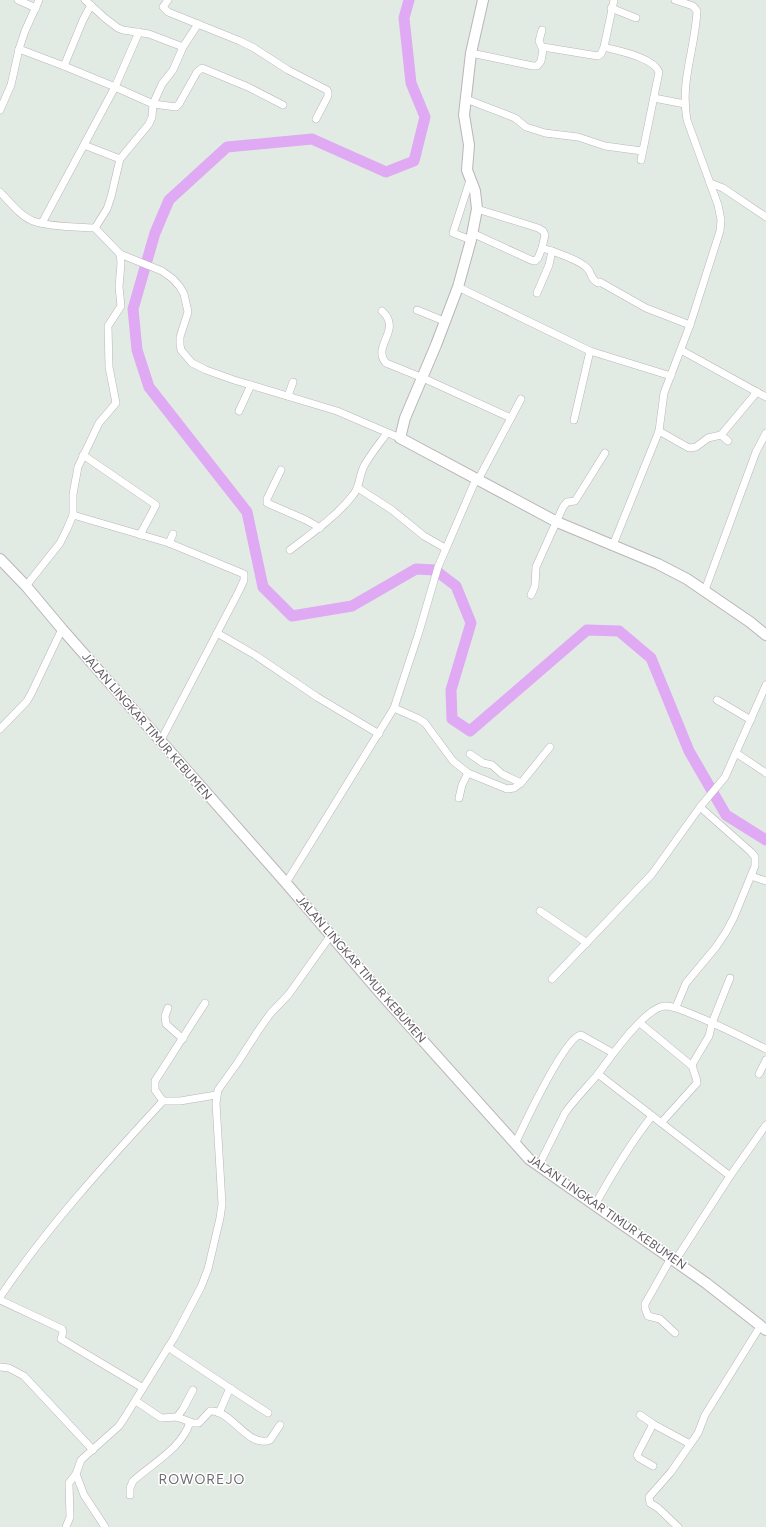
<svg xmlns="http://www.w3.org/2000/svg" width="766" height="1527" font-family="Figtree,sans-serif">
<style>
.lines{fill:none;stroke-linecap:round;stroke-linejoin:round}
.river{stroke:#dfa9f4;stroke-width:11}
.street-casing{stroke:#bab4bb;stroke-width:8}
.secondary-casing{stroke:#bab4bb;stroke-width:12}
.street{stroke:#fff;stroke-width:7}
.secondary{stroke:#fff;stroke-width:10}
.labels{text-anchor:middle;stroke-width:3;stroke-linejoin:round;paint-order:stroke}
.street-label{font-size:12px;fill:#605a61;stroke:#fff}
.quarter-label{font-size:14px;letter-spacing:1px;fill:#716b73;stroke:#fff}
</style>
<rect width="100%" height="100%" fill="#e2ebe3"/>
<g class="lines">
<path class="river" d="M409,0L404,18L411,83L425,117L414,161L386,172L312,139L227,147L169,200L155,233L133,309L137,350L149,387L247,512L263,587L292,616L352,606L416,569L435,570L456,586L471,623L451,690L452,719L470,731L587,630L619,631L651,658L689,751L726,815L766,840"/>
<defs>
<g id="street">
<path d="M18,0L36,8"/>
<path d="M85,0L106,19L118,28L123,30L149,34L183,47"/>
<path d="M168,0L163,7L168,12L240,41L254,48L288,70L327,90L328,92V96L316,119"/>
<path d="M611,8L636,18"/>
<path d="M139,32L115,87L153,104L176,107L179,104L197,72L202,68L248,87L283,105"/>
<path d="M543,47L598,56L601,54L604,47L614,0"/>
<path d="M604,47C618,51 653,57 659,72L641,160"/>
<path d="M19,49L64,66L115,87L42,223"/>
<path d="M471,53L533,66H537L541,61L543,50L539,41L542,30"/>
<path d="M64,66L83,20L91,5"/>
<path d="M654,98L685,104"/>
<path d="M466,99L515,118L526,127L545,133L578,137L605,146L642,151"/>
<path d="M0,110L11,85L19,49L25,31L39,0"/>
<path d="M84,145L120,159"/>
<path d="M470,180L453,233L471,240"/>
<path d="M710,183L723,188L766,217"/>
<path d="M0,192C10,202 20,216 33,221C48,227 78,227 95,228L120,254L162,271L173,279L180,287L184,294L188,312L180,337V345L181,350L192,363L206,370L234,380L337,411L400,438"/>
<path d="M477,209L538,228L543,231L545,235L542,248"/>
<path d="M95,228L107,209L111,197L120,159L149,124L152,117L153,104L162,84L173,70L183,47L198,24"/>
<path d="M472,233L531,260L535,261L538,258L542,248L552,251"/>
<path d="M458,287L590,351L671,376"/>
<path d="M537,293L549,265L552,251C563,255 579,260 587,268C593,274 589,278 598,283L600,282L646,308L690,325"/>
<path d="M417,310L444,321"/>
<path d="M382,311C384,313 387,316 388,319C395,334 373,349 386,363L423,378L511,418"/>
<path d="M681,350L766,397"/>
<path d="M288,396L293,382"/>
<path d="M239,411L251,385"/>
<path d="M574,420L590,351"/>
<path d="M659,431L689,448L696,447L708,438L721,435L728,441"/>
<path d="M721,435L757,392"/>
<path d="M83,455L156,505L140,535"/>
<path d="M281,470L267,499V503L306,520L320,528"/>
<path d="M478,480L521,399"/>
<path d="M358,488L392,510L424,536L445,548"/>
<path d="M73,515L169,543L244,574V580L239,591L160,742"/>
<path d="M169,543L173,534"/>
<path d="M613,545L659,431L664,393L690,325L720,231L721,220L718,205L687,120C680,80 695,50 697,11L693,6L675,0"/>
<path d="M290,550C312,533 336,517 353,495C360,487 359,476 364,466C370,455 379,444 387,433"/>
<path d="M26,586L60,543L67,529L73,515V494L78,467L99,423L116,403L109,367L108,326L121,306L119,287L121,263L120,254"/>
<path d="M705,590L756,452L766,433"/>
<path d="M531,595L535,586L536,567L563,507L567,502L575,501L605,453"/>
<path d="M217,633L255,655L317,697L379,734"/>
<path d="M717,700L751,720"/>
<path d="M394,708L419,719L425,723L453,761L468,773L507,789L514,788L521,783L550,747"/>
<path d="M0,729L27,701L31,694L62,629"/>
<path d="M736,753L766,773"/>
<path d="M470,754L483,763L492,765L502,774L521,783"/>
<path d="M459,798L462,785L468,773"/>
<path d="M751,876L766,881"/>
<path d="M286,883L394,708L419,632L438,567L476,479"/>
<path d="M540,911L587,943"/>
<path d="M552,979L652,874L700,807L725,777L766,685"/>
<path d="M676,1007L686,983L716,947L726,932L734,917L755,866V857L751,852L700,807"/>
<path d="M168,1008L165,1016L166,1024L183,1039"/>
<path d="M640,1023L692,1066"/>
<path d="M598,1074L730,1176"/>
<path d="M759,1074L766,1060"/>
<path d="M163,1101L155,1090V1081L205,1003"/>
<path d="M661,1123L697,1083C697,1075 691,1070 693,1063L709,1036L712,1023L730,978"/>
<path d="M515,1144C523,1127 566,1034 581,1035L613,1053"/>
<path d="M539,1165L565,1113C575,1099 587,1087 598,1074C610,1058 645,1007 665,1006C674,1006 681,1010 689,1013C715,1023 740,1036 766,1049"/>
<path d="M595,1205C612,1174 630,1144 652,1116"/>
<path d="M671,1258L645,1304V1308L648,1316L660,1319L675,1333"/>
<path d="M675,1261L730,1176L766,1125"/>
<path d="M0,1297C48,1226 105,1164 163,1101H180L216,1095"/>
<path d="M0,1300L62,1329L63,1332L61,1339L143,1388"/>
<path d="M168,1347L237,1393L268,1413"/>
<path d="M0,1367L9,1368L24,1376L93,1450"/>
<path d="M136,1401L161,1418L177,1417L193,1423H199L210,1411C231,1409 248,1449 270,1440L280,1425"/>
<path d="M219,1413L230,1388"/>
<path d="M640,1415L653,1424L690,1444"/>
<path d="M177,1417L183,1409L193,1390"/>
<path d="M653,1466L639,1458L637,1455L653,1424"/>
<path d="M76,1474L84,1495L105,1527"/>
<path d="M130,1495V1488L133,1481C153,1463 182,1448 190,1422"/>
<path d="M66,1527L70,1517L69,1483L76,1474L81,1460L119,1426L125,1417L174,1338L201,1287L208,1269L220,1218L222,1204L216,1103L218,1090L238,1062L258,1031L270,1014L289,994L331,935"/>
<path d="M678,1527L658,1508L650,1503L649,1497L671,1472L698,1433L705,1415L761,1325"/>
</g>
<g id="secondary">
<path d="M483,0L471,53L465,106L464,115L469,145L467,170L475,191L477,209L471,240L458,287L436,345L405,418L400,438L557,522L658,564L687,579L750,622L766,635"/>
<path d="M0,559L26,586L62,629L286,883L382,995L529,1159L706,1283L766,1330"/>
</g>
</defs>
<use href="#street" class="street-casing"/>
<use href="#secondary" class="secondary-casing"/>
<use href="#street" class="street"/>
<use href="#secondary" class="secondary"/>
</g>
<g class="labels">
<g class="street-label">
<text transform="translate(147 726) rotate(49)" y="4">JALAN LINGKAR TIMUR KEBUMEN</text>
<text transform="translate(361 969) rotate(49)" y="4">JALAN LINGKAR TIMUR KEBUMEN</text>
<text transform="translate(607 1212) rotate(35)" y="4">JALAN LINGKAR TIMUR KEBUMEN</text>
</g>
<g class="quarter-label">
<text x="202" y="1484">ROWOREJO</text>
</g>
</g>
</svg>
